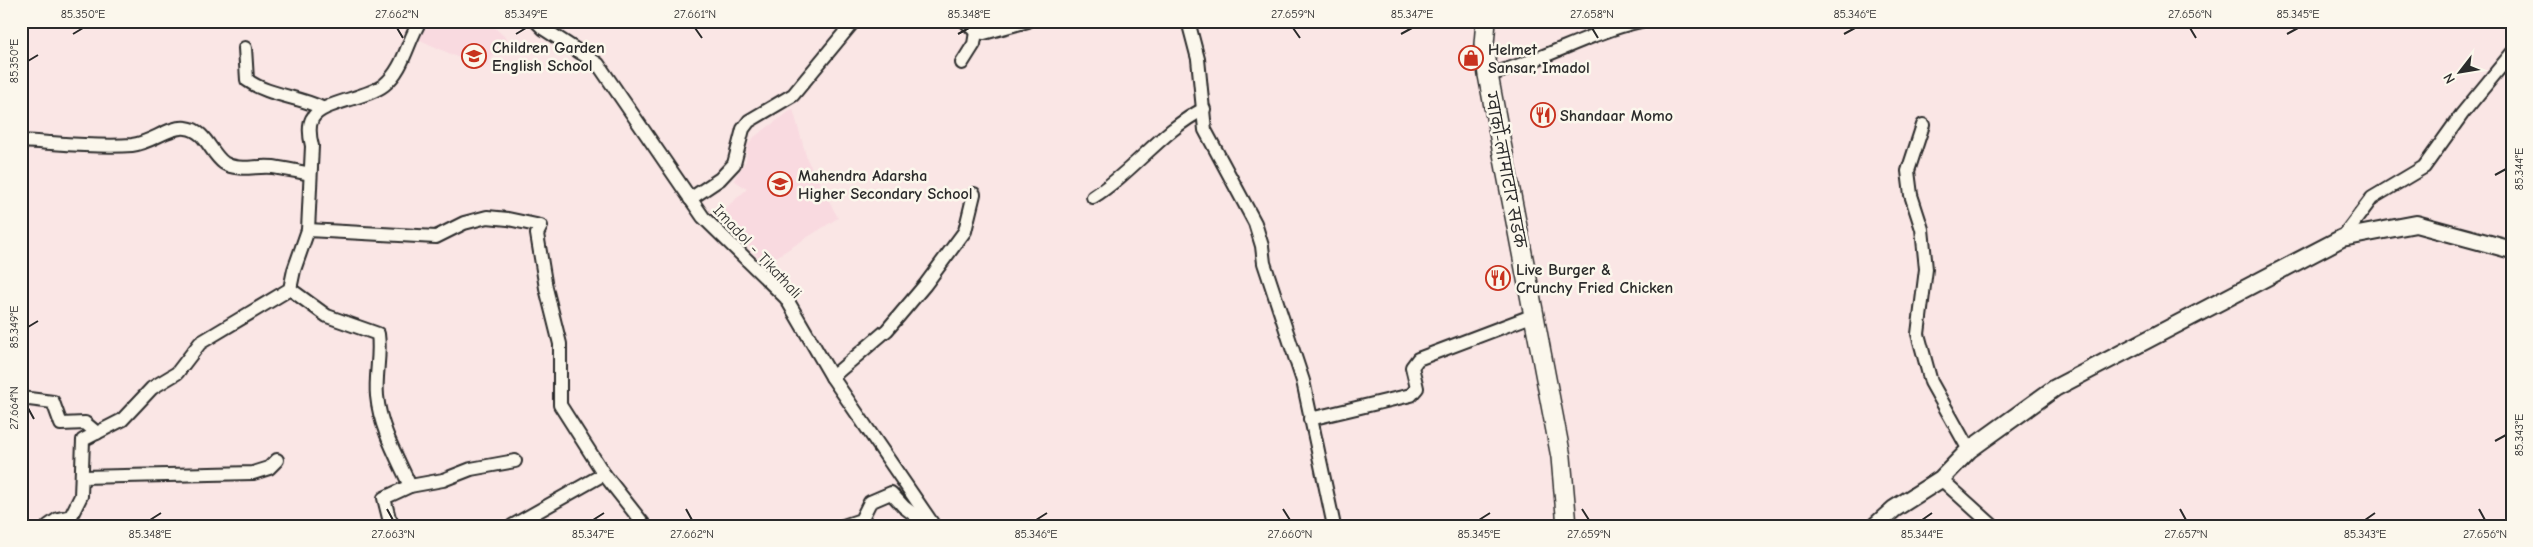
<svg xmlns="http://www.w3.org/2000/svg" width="2533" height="547" font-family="'Comic Neue','Playpen Sans Deva',sans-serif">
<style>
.built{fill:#f9dae0}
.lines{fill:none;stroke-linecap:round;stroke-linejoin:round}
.minor-casing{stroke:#2b2b2b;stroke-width:16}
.tertiary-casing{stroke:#2b2b2b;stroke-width:20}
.secondary-casing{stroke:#2b2b2b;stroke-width:22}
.minor{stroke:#fbf7ec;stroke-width:12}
.tertiary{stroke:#fbf7ec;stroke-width:16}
.secondary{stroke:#fbf7ec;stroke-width:19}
.ticks{fill:none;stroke:#2b2b2b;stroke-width:2}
.labels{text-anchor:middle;stroke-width:5;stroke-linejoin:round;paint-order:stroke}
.poi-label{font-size:16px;font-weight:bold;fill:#2b2b2b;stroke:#fbf7ec;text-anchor:start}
.street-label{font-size:16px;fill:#2b2b2b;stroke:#fbf7ec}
.neatline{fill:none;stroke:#2b2b2b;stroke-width:2}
.ticks-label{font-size:12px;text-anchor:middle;fill:#2b2b2b}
</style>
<rect width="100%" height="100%" fill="#fae6e5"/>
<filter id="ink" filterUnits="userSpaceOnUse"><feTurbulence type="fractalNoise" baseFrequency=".02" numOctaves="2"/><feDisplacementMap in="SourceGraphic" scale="10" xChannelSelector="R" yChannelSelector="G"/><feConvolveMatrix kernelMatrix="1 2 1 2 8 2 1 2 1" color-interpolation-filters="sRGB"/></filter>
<g filter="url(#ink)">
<g class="built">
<path d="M427,21H494L492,25L507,39L483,69L418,39Z"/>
<path d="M793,109L807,159L838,218L765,264L719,214L747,189L734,180L746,161L747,146L754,137Z"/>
</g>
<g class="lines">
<defs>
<g id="minor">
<path d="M536,21L544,29L598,64L703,217L786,298L832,377L934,526"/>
<path d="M965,21L976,32L984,33L1028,21"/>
<path d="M1188,21L1198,59L1205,130L1255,223L1262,246L1264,263L1303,381L1334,526"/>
<path d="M245,48L247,80C269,96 298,96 322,108"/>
<path d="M962,63L974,44L976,32"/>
<path d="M1488,75C1541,62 1587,33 1641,21"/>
<path d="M1923,125L1908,171L1911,195L1922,229L1926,269L1918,334L1931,382L1969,450"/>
<path d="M21,142C31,140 41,143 51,143C78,145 105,147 132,145C151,143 169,126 186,128C206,130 210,153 224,163C238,172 257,165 273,167C285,169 298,171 310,174"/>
<path d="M1093,197C1133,172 1162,130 1204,109"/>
<path d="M690,199L720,179L734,164L743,129L749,121L793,95L854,21"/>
<path d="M308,230L436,237L464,223L487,217L508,219L541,226L537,234L546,288L560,344V405L604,474L645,526"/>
<path d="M2342,238L2372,198L2424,167L2462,114L2512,53"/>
<path d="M290,289L327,316L378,334C381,355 375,375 377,396C380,428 397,457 410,486"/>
<path d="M832,377L887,330L925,285L965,231L974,194"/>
<path d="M21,398L53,402L61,424L85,423L97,433"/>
<path d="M1310,419L1411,395L1417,388L1412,367L1418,359L1534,315"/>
<path d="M82,477L253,473L269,468L277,460"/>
<path d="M1941,479L1993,526"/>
<path d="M48,526L58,519L71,516L81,496L83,440L122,420L152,388L177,373L200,343L290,289L294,270L308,230L312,146C310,138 308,127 312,119C320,102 366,99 384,85C404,69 407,42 420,21"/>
<path d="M394,526L389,518L384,498L410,486L443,480L471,469L515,461"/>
<path d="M512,526L604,474"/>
<path d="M843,526L861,520L870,502L891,493L904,507L929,526"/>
</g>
<path id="tertiary" d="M1875,526L1894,509L1941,479L1969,450L2055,388L2342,238L2416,224L2512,250"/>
<path id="secondary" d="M1486,21L1484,44L1488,75L1561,457L1567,526"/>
</defs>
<use href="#minor" class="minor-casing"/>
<use href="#tertiary" class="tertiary-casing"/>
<use href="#secondary" class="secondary-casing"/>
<use href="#minor" class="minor"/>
<use href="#tertiary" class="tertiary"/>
<use href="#secondary" class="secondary"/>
</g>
</g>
<path class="ticks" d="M397,28L403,38M695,28L702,38M1293,28L1300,38M1592,28L1598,38M2190,28L2196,38M73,34L83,28M516,34L526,28M958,34L969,28M1401,34L1412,28M1844,34L1855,28M2287,34L2298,28M28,61L38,55M2495,175L2506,169M28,327L38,321M28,408L34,419M2495,441L2506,435M387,509L393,520M686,509L692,520M1283,509L1290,520M1582,509L1589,520M2180,509L2186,520M2479,509L2485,520M150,520L161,513M593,520L604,513M1036,520L1047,513M1479,520L1490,513M1922,520L1932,513M2365,520L2375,513"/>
<defs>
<symbol id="school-ring" viewBox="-11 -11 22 22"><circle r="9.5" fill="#fbf7ec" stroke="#c8321e" stroke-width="1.5"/><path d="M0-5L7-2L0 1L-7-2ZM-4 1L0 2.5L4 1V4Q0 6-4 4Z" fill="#c8321e"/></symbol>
<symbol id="shop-ring" viewBox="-11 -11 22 22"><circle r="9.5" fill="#fbf7ec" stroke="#c8321e" stroke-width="1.5"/><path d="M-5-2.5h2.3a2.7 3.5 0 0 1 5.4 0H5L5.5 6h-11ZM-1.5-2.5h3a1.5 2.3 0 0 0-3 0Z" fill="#c8321e"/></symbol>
<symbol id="restaurant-ring" viewBox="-11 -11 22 22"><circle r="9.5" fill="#fbf7ec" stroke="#c8321e" stroke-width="1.5"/><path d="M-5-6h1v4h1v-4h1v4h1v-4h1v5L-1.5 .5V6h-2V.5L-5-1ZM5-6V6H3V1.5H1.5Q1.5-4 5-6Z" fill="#c8321e"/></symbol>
</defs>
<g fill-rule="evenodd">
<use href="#school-ring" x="460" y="42" width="28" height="28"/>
<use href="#shop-ring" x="1457" y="44" width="28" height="28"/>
<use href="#restaurant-ring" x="1529" y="101" width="28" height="28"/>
<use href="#school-ring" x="766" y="170" width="28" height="28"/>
<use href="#restaurant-ring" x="1484" y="264" width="28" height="28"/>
</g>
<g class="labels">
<g class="poi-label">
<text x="492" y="53">Children Garden<tspan x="492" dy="18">English School</tspan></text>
<text x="1488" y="55">Helmet<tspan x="1488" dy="18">Sansar, Imadol</tspan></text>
<text x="1560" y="121">Shandaar Momo</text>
<text x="798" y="181">Mahendra Adarsha<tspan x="798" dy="18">Higher Secondary School</tspan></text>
<text x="1516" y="275">Live Burger &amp;<tspan x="1516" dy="18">Crunchy Fried Chicken</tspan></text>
</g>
<g class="street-label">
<text transform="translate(1506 170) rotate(79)" y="6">ग्वार्को-लामाटार सडक</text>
<text transform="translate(758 251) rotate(47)" y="6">Imadol - Tikathali</text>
</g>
</g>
<rect width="2533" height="547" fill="none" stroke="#fbf7ec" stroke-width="55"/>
<g transform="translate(2460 72) rotate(239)" stroke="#fbf7ec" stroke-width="4" paint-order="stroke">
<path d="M0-4L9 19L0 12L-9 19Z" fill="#2b2b2b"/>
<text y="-8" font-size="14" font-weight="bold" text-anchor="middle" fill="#2b2b2b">N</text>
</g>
<rect x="28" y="28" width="2478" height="492" class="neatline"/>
<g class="ticks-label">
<text x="83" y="18">85.350°E</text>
<text x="397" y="18">27.662°N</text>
<text x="526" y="18">85.349°E</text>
<text x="695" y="18">27.661°N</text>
<text x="969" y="18">85.348°E</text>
<text x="1293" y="18">27.659°N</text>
<text x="1412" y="18">85.347°E</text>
<text x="1592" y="18">27.658°N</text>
<text x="1855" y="18">85.346°E</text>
<text x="2190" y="18">27.656°N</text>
<text x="2298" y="18">85.345°E</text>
<text transform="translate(14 61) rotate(-90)" y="4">85.350°E</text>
<text transform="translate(2519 169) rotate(-90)" y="4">85.344°E</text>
<text transform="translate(14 327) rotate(-90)" y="4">85.349°E</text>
<text transform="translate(14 408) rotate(-90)" y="4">27.664°N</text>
<text transform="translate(2519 435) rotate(-90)" y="4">85.343°E</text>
<text x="150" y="538">85.348°E</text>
<text x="393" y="538">27.663°N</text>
<text x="593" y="538">85.347°E</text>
<text x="692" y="538">27.662°N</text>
<text x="1036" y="538">85.346°E</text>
<text x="1290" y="538">27.660°N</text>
<text x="1479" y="538">85.345°E</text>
<text x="1589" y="538">27.659°N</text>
<text x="1922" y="538">85.344°E</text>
<text x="2186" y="538">27.657°N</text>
<text x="2365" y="538">85.343°E</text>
<text x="2485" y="538">27.656°N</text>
</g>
</svg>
